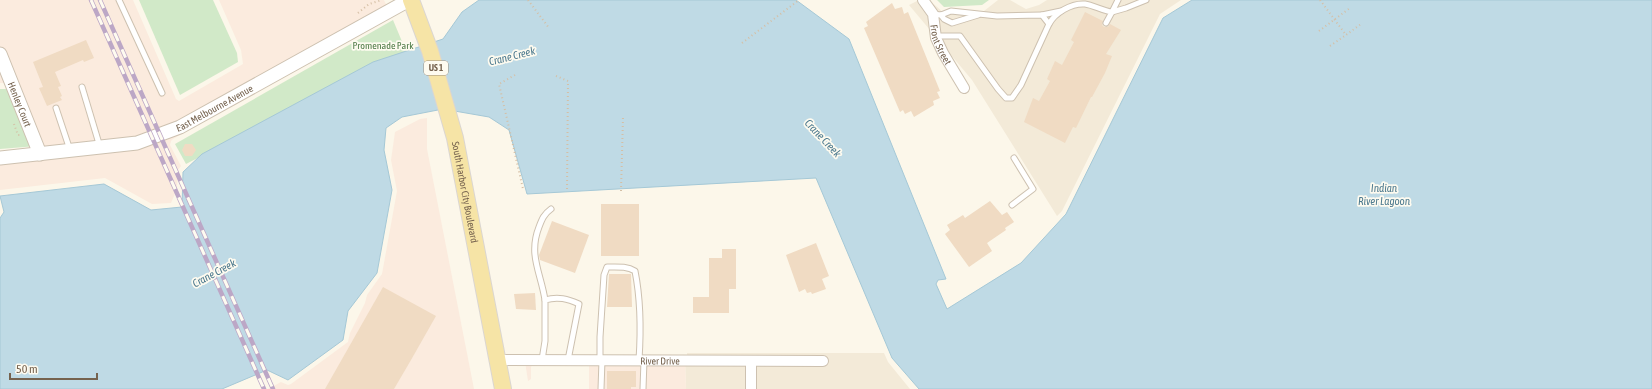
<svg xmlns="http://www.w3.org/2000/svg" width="1652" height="389" font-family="'Asap Condensed',sans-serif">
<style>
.residential{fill:#f3ead8}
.commercial{fill:#fbebde}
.green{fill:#d1e9c8}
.water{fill:#bfdae5;stroke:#a5c8d6}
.building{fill:#f0dbc3}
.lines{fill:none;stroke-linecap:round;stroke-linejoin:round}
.service-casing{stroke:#cdc1b0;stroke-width:7}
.minor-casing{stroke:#cdc1b0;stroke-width:12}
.tertiary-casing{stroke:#cdc1b0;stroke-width:15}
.primary-casing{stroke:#dbd6d1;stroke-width:18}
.path{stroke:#d5bfa5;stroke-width:2;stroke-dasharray:1 3;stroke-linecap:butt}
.service{stroke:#fff;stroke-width:5}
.minor{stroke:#fff;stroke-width:10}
.tertiary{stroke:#fff;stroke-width:13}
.primary{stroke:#f6e4a6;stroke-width:16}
.rail-casing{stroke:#bca7c6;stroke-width:4.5}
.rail{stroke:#fefbf0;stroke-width:3;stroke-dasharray:9;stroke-linecap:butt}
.labels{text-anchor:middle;stroke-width:3.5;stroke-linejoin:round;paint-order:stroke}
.shield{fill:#fefbf0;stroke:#9e907f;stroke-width:1}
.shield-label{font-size:9px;font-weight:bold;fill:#75624e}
.street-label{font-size:10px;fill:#75624e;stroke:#fefbf0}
.park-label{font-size:10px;fill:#4e7a46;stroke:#fefbf0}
.water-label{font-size:11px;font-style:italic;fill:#4c798e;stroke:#fefbf0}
</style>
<rect width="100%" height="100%" fill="#fcf7ea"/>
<g class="residential">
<path d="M919,0H929L944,13L984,11L998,0H1010L1026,9L1039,5L1047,0H1181L1160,14L1062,211L1057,216L972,80L909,5Z"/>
<path d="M687,353H884L888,362L910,389H686L685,358H687Z"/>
</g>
<g class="commercial">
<path d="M0,0H133L176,99L179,101L243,64L241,50L219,0H384L391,15L173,139L171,141L170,145L181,166L178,170L177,189L171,203L152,204L105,178L0,190V155L38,152L15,83H0Z"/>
<path d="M427,118V149L474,389H268L281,382L288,385L291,384L348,342L350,333L365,303L367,295L382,274L397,191L391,160L395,132L420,119Z"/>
<path d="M524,355L685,358L686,389H589V365L587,362L534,363L531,367V379L528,381Z"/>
</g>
<g class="green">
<path d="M139,0H213L237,53L238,62L180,95Z"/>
<path d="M937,0H989L982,5L944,7Z"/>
<path d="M393,20L406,51L186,164L175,144Z"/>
<path d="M0,89H14L37,146L0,149Z"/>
</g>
<path class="water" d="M479,0H796L849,39L946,279L938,280L936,284L947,309L1021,263L1066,214L1163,18L1192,0H1652V389H919L892,358L816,178L527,194L509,130L489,117L443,109L402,117L386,128L384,150L392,190L377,273L348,311L343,340L288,380L267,370L222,389H0V218L4,212L0,196L104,184L151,210L182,207L183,172L202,154L373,62L443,39L462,12Z"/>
<g class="building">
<path d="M892,3L895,9L902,7L904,14L908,12L940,91L937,92L940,98L933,101L934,105L914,117L911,111L905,114L903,110L900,112L864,28L868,26L866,22Z"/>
<path d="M1085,12L1103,21L1102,25L1104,27H1108L1110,24L1121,30L1106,54L1112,56L1105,73L1092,97H1091L1076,128L1073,127L1065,143L1024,122L1033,98L1039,101L1050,81L1047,79L1055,61L1062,65L1074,42L1071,40Z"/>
<path d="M86,40L94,58L84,62L83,60L55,72L61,86L58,87L62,96L60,97L62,100L47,106L39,88L43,87L33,62Z"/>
<path d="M185,144H192L196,150L192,156H185L182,150Z"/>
<path d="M990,201L1002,215L1007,212L1014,222L1005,228L1006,230L987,243L992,251L969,267L945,234L950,230L947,225L963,215L965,218Z"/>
<rect x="601" y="204" width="38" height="52"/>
<path d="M552,221L589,235L575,273L540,260L539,255Z"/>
<path d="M816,243L829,276L822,279L826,289L812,294L811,292L807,293L805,289L799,292L786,255Z"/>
<path d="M722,249H736V289H729V313H693V297H709V258H722Z"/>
<path d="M609,274H631L632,307H607Z"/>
<path d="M383,287L436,316L411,360L394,389H325Z"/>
<path d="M535,293L536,310L516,309L514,294Z"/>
<path d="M607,371H636V387H631V389H607Z"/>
</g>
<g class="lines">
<defs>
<g id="service">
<path d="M119,0L162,93"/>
<path d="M1112,12L1126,8L1146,0"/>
<path d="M1112,12L1118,0"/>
<path d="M933,14L941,15L951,11L997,16L1042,15L1049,24L1021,85L1012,98H1006L998,89L960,36H936"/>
<path d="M941,15L944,19L952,23L978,15"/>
<path d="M1042,15L1061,11"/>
<path d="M1049,24C1055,13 1071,3 1085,4C1093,5 1103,11 1112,12L1106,23"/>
<path d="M82,87L100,147"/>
<path d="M56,108L70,150"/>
<path d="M1012,205L1033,189L1014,158"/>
<path d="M545,300C541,273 528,255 539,227C542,219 544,214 551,209"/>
<path d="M542,360L545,341V300C558,296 568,299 579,304L568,360"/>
<path d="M600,360V337L604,275L607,267C617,267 627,266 635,271C641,301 641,330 639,360"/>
<path d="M601,389L602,360"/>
<path d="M643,389L644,360"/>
</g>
<g id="minor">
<path id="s1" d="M923,0L933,14L936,38L943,53L964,88"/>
<path id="s2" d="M497,360L823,361"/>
<path d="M751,389V361"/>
</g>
<g id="tertiary">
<path id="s3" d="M0,54L40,154"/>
<path id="s4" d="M0,158L137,143L180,127L409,0"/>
</g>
<g id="primary">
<path id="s5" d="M411,0L430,51L455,138L503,389"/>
</g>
</defs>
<use href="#service" class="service-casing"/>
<use href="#minor" class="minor-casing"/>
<use href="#tertiary" class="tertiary-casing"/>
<use href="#primary" class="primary-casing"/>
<g class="path">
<path d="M528,0L549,28"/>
<path d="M1320,0L1346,35L1361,24"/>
<path d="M358,13L369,4L382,0"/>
<path d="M1319,31L1350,8"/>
<path d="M742,43L799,0"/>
<path d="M1330,46L1346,35"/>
<path d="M515,75L499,84L523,189"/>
<path d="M556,76L568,81L567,192"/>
<path d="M14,124L18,135H20"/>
<path d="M621,191L623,117"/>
</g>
<use href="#service" class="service"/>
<use href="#minor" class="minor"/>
<use href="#tertiary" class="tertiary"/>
<use href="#primary" class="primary"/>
<defs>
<g id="rail">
<path d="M91,0L264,389"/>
<path d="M100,0L273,389"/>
</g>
</defs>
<use href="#rail" class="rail-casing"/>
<use href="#rail" class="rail"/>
</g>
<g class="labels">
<rect class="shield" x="424" y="61" width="24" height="14" rx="3"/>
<g class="shield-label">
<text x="436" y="71">US 1</text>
</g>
<g class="street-label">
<text dy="4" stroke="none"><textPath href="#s1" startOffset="49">Front Street</textPath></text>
<text dy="4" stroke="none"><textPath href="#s3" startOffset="54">Henley Court</textPath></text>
<text dy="4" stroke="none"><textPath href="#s4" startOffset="223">East Melbourne Avenue</textPath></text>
<text dy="4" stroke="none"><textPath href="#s5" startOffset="200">South Harbor City Boulevard</textPath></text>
<text dy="4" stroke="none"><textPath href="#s2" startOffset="163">River Drive</textPath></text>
</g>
<g class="park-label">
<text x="383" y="49">Promenade Park</text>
</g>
<g class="water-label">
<text transform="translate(512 56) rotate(-14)" y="4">Crane Creek</text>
<text transform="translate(823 138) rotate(47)" y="4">Crane Creek</text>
<text x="1384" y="192">Indian<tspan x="1384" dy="13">River Lagoon</tspan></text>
<text transform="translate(214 273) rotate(-28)" y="4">Crane Creek</text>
</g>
</g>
<path d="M10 373v6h87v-6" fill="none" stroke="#75624e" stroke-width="2"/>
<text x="16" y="373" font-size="12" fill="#75624e" stroke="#fefbf0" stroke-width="3" paint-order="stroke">50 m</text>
</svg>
